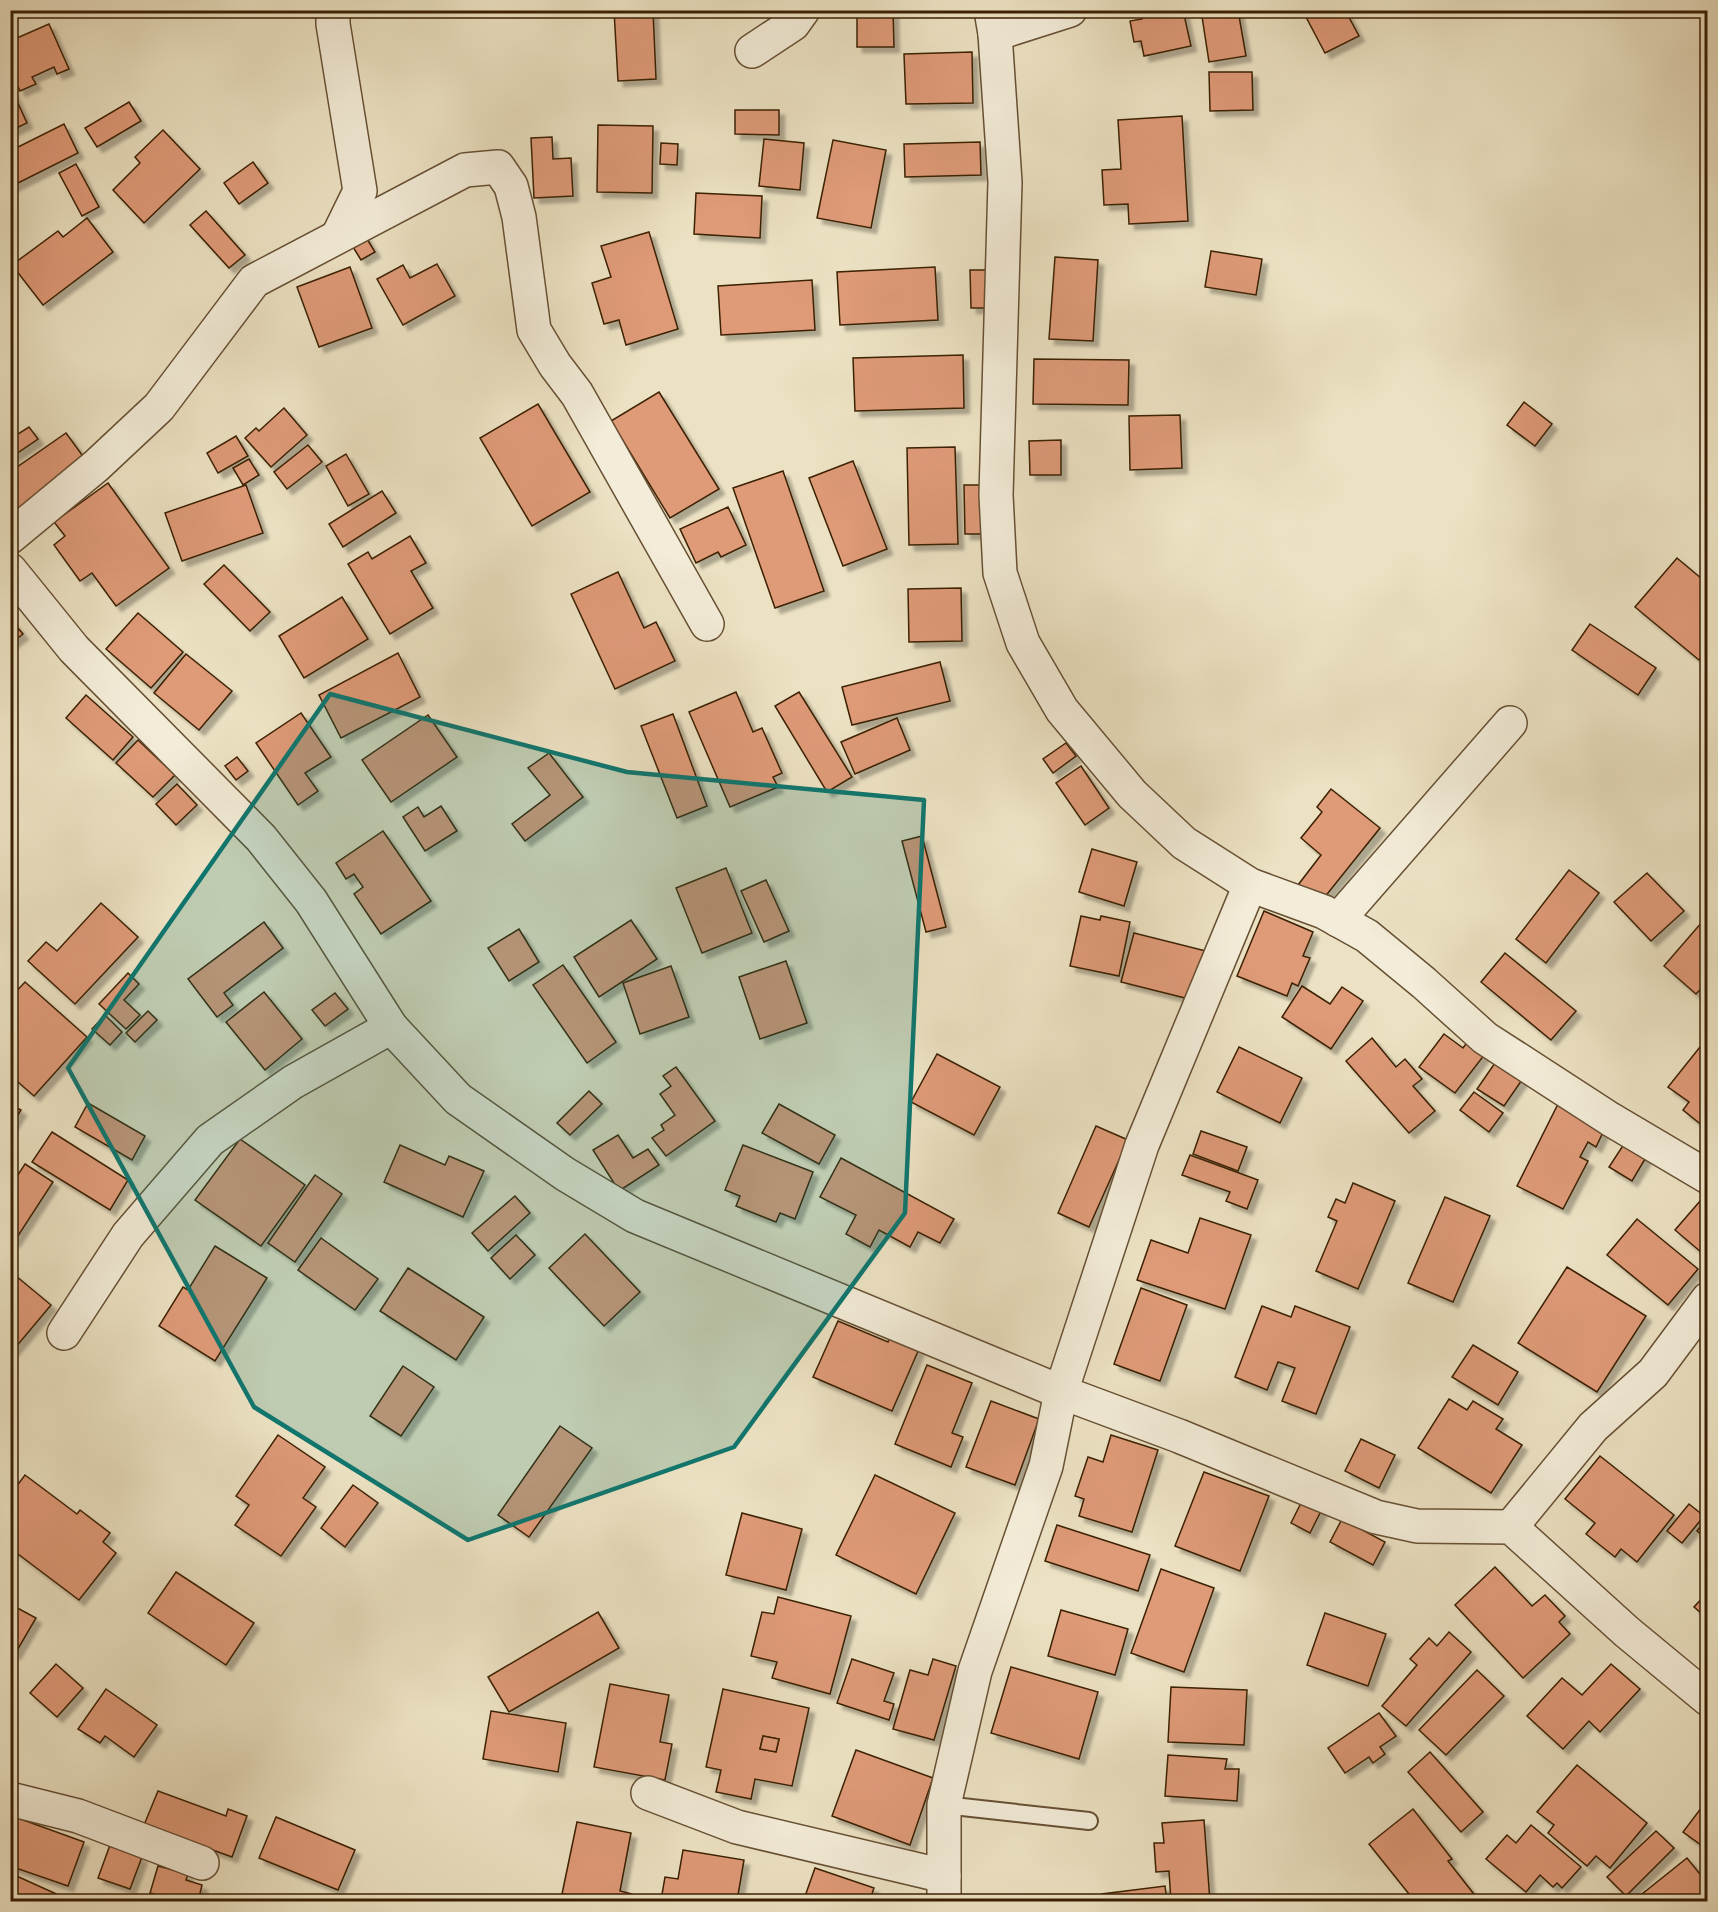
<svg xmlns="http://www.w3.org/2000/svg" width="1718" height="1912" font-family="'Libre Bodoni',serif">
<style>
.building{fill:#df9a78;stroke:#3b2004;stroke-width:1.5;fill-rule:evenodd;filter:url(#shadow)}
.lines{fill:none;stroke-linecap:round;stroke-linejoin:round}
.service-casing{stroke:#675034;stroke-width:20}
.minor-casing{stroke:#675034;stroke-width:36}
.service{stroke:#f3ecd8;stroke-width:16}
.minor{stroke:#f3ecd8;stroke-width:33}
.marked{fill:#0f766e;fill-opacity:0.2;stroke:#0f766e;stroke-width:4.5;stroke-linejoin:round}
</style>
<defs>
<filter id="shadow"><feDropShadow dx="5.5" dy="5.5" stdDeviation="1.5" flood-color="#0004"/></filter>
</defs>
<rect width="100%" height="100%" fill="#ece2c3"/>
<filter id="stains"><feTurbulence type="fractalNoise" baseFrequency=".00333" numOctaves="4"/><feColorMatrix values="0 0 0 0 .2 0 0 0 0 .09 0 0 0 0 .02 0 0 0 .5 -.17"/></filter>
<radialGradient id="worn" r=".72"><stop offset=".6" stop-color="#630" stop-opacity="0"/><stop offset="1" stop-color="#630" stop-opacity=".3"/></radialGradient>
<g class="building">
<path d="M614,10H653L656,79L618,81Z"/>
<path d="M857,10H893L894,47H857Z"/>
<path d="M1140,10H1183L1191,46L1144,56L1141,41L1134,42L1130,21L1142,19Z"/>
<path d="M1201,10H1238L1246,56L1209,62Z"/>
<path d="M1319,10H1345L1359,36L1325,53L1306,17Z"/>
<path d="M49,24L69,69L57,74L54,67L32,77L36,84L20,91L10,69V41Z"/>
<path d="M972,52L973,103L906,104L904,54Z"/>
<path d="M1209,72H1252L1253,110L1210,111Z"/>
<path d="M10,86L27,123L10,131Z"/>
<path d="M129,102L141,121L97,147L85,128Z"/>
<path d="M735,110H779V135L735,134Z"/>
<path d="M1182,116L1188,221L1129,224L1128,204L1104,205L1102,170L1121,169L1118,120Z"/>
<path d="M64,124L78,153L10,187V151Z"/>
<path d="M598,125L653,126L652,193L597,192Z"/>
<path d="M163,130L200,169L144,223L113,190L140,163L135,157Z"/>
<path d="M552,137L553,159L571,158L573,196L534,198L531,138Z"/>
<path d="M764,139L804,143L800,190L759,186Z"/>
<path d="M833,140L886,150L871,228L817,218Z"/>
<path d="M980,142L981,175L905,177L904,144Z"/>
<path d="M661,143L678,144L677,165L660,164Z"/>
<path d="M253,162L268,183L239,204L224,183Z"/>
<path d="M76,164L99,207L82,216L59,173Z"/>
<path d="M696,193L762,196L760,238L694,234Z"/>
<path d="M206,211L245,255L229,268L190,225Z"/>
<path d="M87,218L113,252L43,305L12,265L58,231L63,237Z"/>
<path d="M649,232L678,329L626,345L619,320L604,324L592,283L611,277L601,246Z"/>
<path d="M364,234L375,252L361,260L350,242Z"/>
<path d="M1211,251L1262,259L1256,295L1205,287Z"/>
<path d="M1055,257L1098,260L1093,341L1049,339Z"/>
<path d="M437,264L455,296L403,325L377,279L403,265L410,278Z"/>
<path d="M350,267L372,328L319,347L297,287Z"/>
<path d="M935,267L938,320L840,325L837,272Z"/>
<path d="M970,270H991L992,308H971Z"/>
<path d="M812,280L815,330L721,335L718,286Z"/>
<path d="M963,355L964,408L855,411L853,358Z"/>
<path d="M1034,359L1129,360L1128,405L1033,404Z"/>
<path d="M659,392L719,489L670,518L611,421Z"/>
<path d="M1524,402L1552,424L1535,446L1507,425Z"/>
<path d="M538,404L590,492L532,526L480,438Z"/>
<path d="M284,408L307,435L271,467L245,438L256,428L259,431Z"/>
<path d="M1180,415L1182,468L1130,470L1129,416Z"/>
<path d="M29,427L38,439L10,458V429L15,436Z"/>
<path d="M66,433L88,463L18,513L10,502V472Z"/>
<path d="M236,436L248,456L218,473L207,453Z"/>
<path d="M1061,440V475H1030L1029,441Z"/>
<path d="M308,445L322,462L287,489L274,472Z"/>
<path d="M955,447L958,544L909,545L907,448Z"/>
<path d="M346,454L369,494L348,506L326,466Z"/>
<path d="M249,459L259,475L243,485L233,468Z"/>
<path d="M853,461L887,549L843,566L809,478Z"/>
<path d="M783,471L824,591L775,608L733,488Z"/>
<path d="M108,483L169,568L116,606L92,573L80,581L54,545L65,536L54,522Z"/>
<path d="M246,485L263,533L182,561L165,513Z"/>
<path d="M964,485H987V534H965Z"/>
<path d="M382,491L396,513L343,547L329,524Z"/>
<path d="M728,507L746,545L721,557L718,552L696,563L680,529Z"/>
<path d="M410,536L426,563L411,571L433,608L390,634L348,564L368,552L372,559Z"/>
<path d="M1677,558L1708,584V650L1699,660L1635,607Z"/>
<path d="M224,565L270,612L250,631L204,584Z"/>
<path d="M618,572L644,628L656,622L675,661L615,689L571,594Z"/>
<path d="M961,588L962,641L909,642L908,589Z"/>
<path d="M342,597L368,639L304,678L279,636Z"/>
<path d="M138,613L183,652L151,688L106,649Z"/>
<path d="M10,619L23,634L10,644Z"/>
<path d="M1590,624L1656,668L1638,695L1572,650Z"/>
<path d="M398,653L420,697L341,738L319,695Z"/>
<path d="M186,654L232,691L199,730L154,693Z"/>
<path d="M940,662L950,701L852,725L842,687Z"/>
<path d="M736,692L753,732L762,728L782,773L773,777L778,787L730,807L689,712Z"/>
<path d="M799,692L852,777L827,792L775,706Z"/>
<path d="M86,695L133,737L113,760L66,718Z"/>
<path d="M301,713L331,757L305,773L318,791L298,805L256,743Z"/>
<path d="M673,714L707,806L677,818L641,726Z"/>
<path d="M428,715L457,757L391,802L362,760Z"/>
<path d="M897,718L910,750L855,774L841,742Z"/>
<path d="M138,740L175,775L153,797L116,763Z"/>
<path d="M1066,743L1076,756L1053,773L1043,759Z"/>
<path d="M549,753L583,797L525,841L512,824L550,795L528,768Z"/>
<path d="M237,757L248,771L236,780L225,766Z"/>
<path d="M1081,766L1109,808L1085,825L1056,783Z"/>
<path d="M177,784L197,805L176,825L156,804Z"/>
<path d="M1331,789L1380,828L1320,903L1298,885L1321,855L1301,838L1322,812L1317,807Z"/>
<path d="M441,806L457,831L425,851L403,817L418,807L424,817Z"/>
<path d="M383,831L431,901L381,934L354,894L363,887L354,874L346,879L336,863Z"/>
<path d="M922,836L946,927L926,932L902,841Z"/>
<path d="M1092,849L1137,862L1124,906L1079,892Z"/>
<path d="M726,868L752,933L702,953L676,888Z"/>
<path d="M1569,870L1599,893L1546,963L1516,939Z"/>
<path d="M1647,873L1684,911L1651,941L1614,902Z"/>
<path d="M766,880L789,931L764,942L741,891Z"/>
<path d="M101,903L138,937L75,1004L28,961L46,942L57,951Z"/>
<path d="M1264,911L1313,932L1303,956L1310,958L1298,986L1292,983L1287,996L1237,976Z"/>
<path d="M1081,916L1100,920L1101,916L1130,922L1119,976L1070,966Z"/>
<path d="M631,920L657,959L599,997L574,957Z"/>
<path d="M264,922L283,948L224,993L233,1005L217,1017L188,979Z"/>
<path d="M1702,922L1708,927V981L1696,994L1664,966Z"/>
<path d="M519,929L539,962L509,981L488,948Z"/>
<path d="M1134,933L1206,951L1193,1000L1121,982Z"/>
<path d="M1505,953L1576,1011L1551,1040L1481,982Z"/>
<path d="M786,961L807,1023L760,1039L739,977Z"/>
<path d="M563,965L616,1042L587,1063L533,985Z"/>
<path d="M671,966L689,1017L640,1034L623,983Z"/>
<path d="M128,973L139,984L124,1000L140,1015L126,1029L99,1004Z"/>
<path d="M25,982L87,1037L34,1096L10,1075V998Z"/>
<path d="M1302,986L1330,1004L1342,987L1363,1001L1331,1049L1282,1017Z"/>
<path d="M264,992L302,1039L265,1070L226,1022Z"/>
<path d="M335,993L348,1009L325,1026L312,1010Z"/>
<path d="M148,1011L157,1020L135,1042L126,1033Z"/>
<path d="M105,1015L122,1032L110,1045L92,1029Z"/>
<path d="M1444,1034L1463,1048L1468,1041L1485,1054L1455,1093L1419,1067Z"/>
<path d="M1708,1037V1130L1683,1110L1689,1102L1668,1087Z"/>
<path d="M1372,1038L1396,1067L1405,1059L1422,1079L1413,1086L1435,1111L1409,1133L1346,1061Z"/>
<path d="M1239,1047L1302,1078L1280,1123L1217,1092Z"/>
<path d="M937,1054L1000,1087L974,1135L911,1102Z"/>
<path d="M1497,1060L1524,1077L1504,1106L1477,1089Z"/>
<path d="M676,1067L715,1121L666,1156L652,1138L664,1130L661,1125L675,1115L660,1094L671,1086L663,1076Z"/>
<path d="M589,1091L602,1104L570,1135L557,1123Z"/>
<path d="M1474,1092L1503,1113L1489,1132L1460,1110Z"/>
<path d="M1559,1102L1606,1126L1596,1147L1588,1142L1580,1157L1588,1161L1563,1209L1517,1186Z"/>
<path d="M88,1103L145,1136L132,1160L75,1127Z"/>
<path d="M10,1104L21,1110L10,1128Z"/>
<path d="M779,1104L835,1135L819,1164L762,1133Z"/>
<path d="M1096,1126L1128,1140L1089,1227L1058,1213Z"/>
<path d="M1201,1131L1247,1147L1238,1171L1193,1154Z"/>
<path d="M52,1132L128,1180L110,1210L32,1162Z"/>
<path d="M618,1135L633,1158L648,1149L659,1165L619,1191L593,1150Z"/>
<path d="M240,1139L305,1185L261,1246L195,1200Z"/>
<path d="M1626,1141L1648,1154L1632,1181L1609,1167Z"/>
<path d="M400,1145L445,1165L449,1156L484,1171L463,1217L384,1182Z"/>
<path d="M743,1145L813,1172L795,1219L780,1213L776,1222L736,1206L740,1196L725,1190Z"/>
<path d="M1190,1155L1258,1180L1247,1209L1226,1201L1230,1192L1182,1175Z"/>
<path d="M841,1158L954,1219L940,1243L918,1232L910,1247L879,1230L870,1247L846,1234L856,1215L820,1197Z"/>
<path d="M25,1164L53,1182L14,1242L10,1239V1187Z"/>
<path d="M315,1175L342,1194L295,1262L268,1243Z"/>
<path d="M1353,1183L1395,1201L1358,1289L1316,1271L1337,1221L1328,1217L1336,1199L1345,1203Z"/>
<path d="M1707,1193H1708V1258L1675,1230Z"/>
<path d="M515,1196L530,1213L488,1251L472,1233Z"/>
<path d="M1445,1197L1490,1216L1453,1302L1408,1283Z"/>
<path d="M1200,1218L1251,1235L1225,1309L1137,1280L1151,1240L1188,1253Z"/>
<path d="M1637,1219L1698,1269L1668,1305L1607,1255Z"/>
<path d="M585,1234L640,1292L604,1326L549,1268Z"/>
<path d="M516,1235L535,1255L510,1279L491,1258Z"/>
<path d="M321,1238L378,1279L355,1310L298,1270Z"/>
<path d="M215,1246L267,1278L215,1361L159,1326L183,1287L188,1290Z"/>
<path d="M1567,1267L1646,1316L1597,1392L1518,1343Z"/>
<path d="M408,1268L484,1317L456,1360L380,1311Z"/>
<path d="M10,1271L51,1305L10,1354Z"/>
<path d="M1141,1288L1187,1305L1160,1381L1114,1364Z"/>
<path d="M1262,1306L1291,1317L1295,1306L1350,1327L1316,1414L1282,1401L1295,1368L1278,1362L1267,1390L1235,1377Z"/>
<path d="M838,1321L888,1342L890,1336L919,1349L892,1411L813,1377Z"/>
<path d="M1473,1345L1518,1372L1498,1405L1452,1377Z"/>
<path d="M927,1365L972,1383L952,1433L963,1437L951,1467L895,1444Z"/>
<path d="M403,1366L434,1387L401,1436L370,1416Z"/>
<path d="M1449,1399L1467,1410L1473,1401L1503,1419L1496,1429L1522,1445L1491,1493L1418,1448Z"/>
<path d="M991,1401L1039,1419L1015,1485L966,1467Z"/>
<path d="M560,1426L592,1448L529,1537L498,1515Z"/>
<path d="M278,1435L325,1467L303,1498L316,1507L281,1556L235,1525L249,1505L236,1496Z"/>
<path d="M1111,1435L1158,1450L1132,1532L1079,1516L1084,1499L1075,1496L1088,1457L1103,1462Z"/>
<path d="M1361,1439L1395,1455L1379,1488L1345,1471Z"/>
<path d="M1600,1456L1674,1515L1637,1562L1621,1549L1615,1557L1586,1534L1595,1523L1565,1499Z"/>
<path d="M1204,1472L1269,1496L1240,1571L1175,1546Z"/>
<path d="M25,1475L77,1514L80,1510L110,1533L103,1542L116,1553L79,1600L10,1548V1495Z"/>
<path d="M875,1475L955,1513L916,1594L836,1555Z"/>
<path d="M353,1485L378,1503L345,1547L321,1528Z"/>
<path d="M1304,1497L1323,1507L1310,1533L1291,1523Z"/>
<path d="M1689,1504L1704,1516L1682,1543L1667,1531Z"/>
<path d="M742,1513L802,1529L786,1590L726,1575Z"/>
<path d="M1708,1518V1540L1697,1531Z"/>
<path d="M1342,1519L1385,1542L1373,1565L1330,1542Z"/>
<path d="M1057,1525L1150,1555L1138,1591L1045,1561Z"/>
<path d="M1495,1567L1532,1606L1545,1595L1565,1616L1559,1622L1570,1634L1523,1678L1455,1605Z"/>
<path d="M1161,1569L1214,1588L1184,1672L1131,1653Z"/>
<path d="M176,1572L254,1623L226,1665L148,1613Z"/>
<path d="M1708,1592V1619L1694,1607Z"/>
<path d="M778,1597L851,1616L830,1694L772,1678L777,1662L751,1656L762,1612L774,1614Z"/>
<path d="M10,1604L36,1618L15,1654L10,1651Z"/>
<path d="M1061,1610L1128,1629L1115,1675L1048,1656Z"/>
<path d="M598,1612L619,1648L509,1712L488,1677Z"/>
<path d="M1325,1613L1386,1634L1368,1686L1307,1665Z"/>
<path d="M1449,1632L1471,1652L1406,1726L1382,1706L1417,1665L1410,1659L1429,1638L1437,1646Z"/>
<path d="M852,1659L894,1673L884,1701L894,1704L889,1720L837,1703Z"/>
<path d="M933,1659L956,1666L934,1740L893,1729L910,1670L928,1675Z"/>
<path d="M56,1664L83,1688L57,1717L30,1693Z"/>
<path d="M1611,1664L1640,1689L1600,1732L1589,1721L1563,1749L1527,1716L1562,1678L1582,1695Z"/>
<path d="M1011,1667L1098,1692L1079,1759L991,1733Z"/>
<path d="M1477,1670L1504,1696L1446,1755L1419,1730Z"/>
<path d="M610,1684L669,1695L660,1742L672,1744L665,1780L594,1767Z"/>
<path d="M1171,1687L1247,1690L1244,1745L1168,1742Z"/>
<path d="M106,1689L157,1725L134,1757L105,1736L100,1743L78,1729Z"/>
<path d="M723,1689L809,1708L792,1786L755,1779L751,1799L716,1792L721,1770L706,1767ZM763,1736L779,1739L776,1752L760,1749Z"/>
<path d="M491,1711L566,1723L558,1772L483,1759Z"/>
<path d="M1379,1713L1396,1736L1380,1747L1385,1754L1373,1763L1369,1757L1345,1773L1328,1748Z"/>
<path d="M763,1736L779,1739L776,1752L760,1749Z"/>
<path d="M856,1750L933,1778L910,1845L832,1816Z"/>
<path d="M1430,1752L1483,1812L1461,1832L1408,1772Z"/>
<path d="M1168,1755L1227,1759L1225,1769H1239L1237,1801L1165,1796Z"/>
<path d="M1577,1765L1647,1823L1610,1868L1596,1856L1587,1866L1548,1833L1554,1825L1537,1812Z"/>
<path d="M158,1791L226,1816L228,1809L247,1816L232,1857L144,1825Z"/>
<path d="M1708,1799V1850L1683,1832Z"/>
<path d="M1413,1809L1452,1859L1448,1861L1477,1898L1472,1902H1420L1416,1897L1413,1899L1369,1844Z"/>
<path d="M15,1817L84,1842L68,1886L10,1866V1831Z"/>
<path d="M276,1817L355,1850L338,1890L259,1858Z"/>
<path d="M1204,1820L1210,1902H1171L1169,1871L1156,1872L1154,1843H1164L1162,1823Z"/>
<path d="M577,1822L631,1833L620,1891L632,1894L631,1902H582V1897L562,1894Z"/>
<path d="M1531,1825L1581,1867L1562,1888L1557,1883L1553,1887L1540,1875L1526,1892L1486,1859L1507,1835L1516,1843Z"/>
<path d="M1656,1831L1674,1848L1626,1896L1607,1877Z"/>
<path d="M110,1845L142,1857L130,1889L98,1878Z"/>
<path d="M683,1850L744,1860L737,1901L742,1902H666L661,1900L665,1877L678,1879Z"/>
<path d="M1687,1858L1708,1884V1902H1632Z"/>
<path d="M158,1866L188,1874L186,1880L202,1885L198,1902H171L172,1899L150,1893Z"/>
<path d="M815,1868L874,1888L869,1902H803Z"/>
<path d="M10,1873L74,1902H10Z"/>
<path d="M1165,1886L1167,1902H1103L1102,1894Z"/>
<path d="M1355,1896L1356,1902H1328V1899Z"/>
</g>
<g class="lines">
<defs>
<path id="service" d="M944,1805L1089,1821"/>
<g id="minor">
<path d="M333,10V24L360,191L338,236"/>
<path d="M991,10L995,34L1005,182L996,495L1000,573L1023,643L1062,710L1132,794L1184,843L1250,885L1324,912L1367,936L1424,983L1485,1038L1610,1119L1708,1177"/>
<path d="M995,34L1070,10"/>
<path d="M752,51L793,24L803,10"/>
<path d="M10,537L96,466L159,407L254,281L465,170L498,167L511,186L519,217L534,330L555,365L577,394L707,624"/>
<path d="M10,570L74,649L261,838L311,901L391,1027L458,1099L565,1174L635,1216L1061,1392L1179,1436L1376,1517L1417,1526L1511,1527L1627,1632L1708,1699"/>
<path d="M1338,920L1510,723"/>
<path d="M64,1333L128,1235L210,1140L293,1082L391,1027"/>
<path d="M1511,1527L1593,1427L1653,1373L1708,1299"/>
<path d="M648,1793L737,1827L944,1876"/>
<path d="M10,1799L78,1816L202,1863"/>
<path d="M944,1902V1805L975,1671L1046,1466L1061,1392L1142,1145L1250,885"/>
</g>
</defs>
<use href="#service" class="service-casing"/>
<use href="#minor" class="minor-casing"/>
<use href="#service" class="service"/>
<use href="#minor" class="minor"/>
</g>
<path class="marked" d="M330,694L627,772L924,800L905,1213L734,1447L468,1540L254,1407L68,1068Z"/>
<rect width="1718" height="1912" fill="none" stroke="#ece2c3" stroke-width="36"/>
<rect x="12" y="12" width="1694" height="1888" fill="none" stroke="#3b2004" stroke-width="3"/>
<rect x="18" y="18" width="1682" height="1876" fill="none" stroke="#3b2004" stroke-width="1.5"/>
<rect width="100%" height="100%" filter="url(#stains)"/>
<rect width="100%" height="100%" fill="url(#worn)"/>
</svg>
